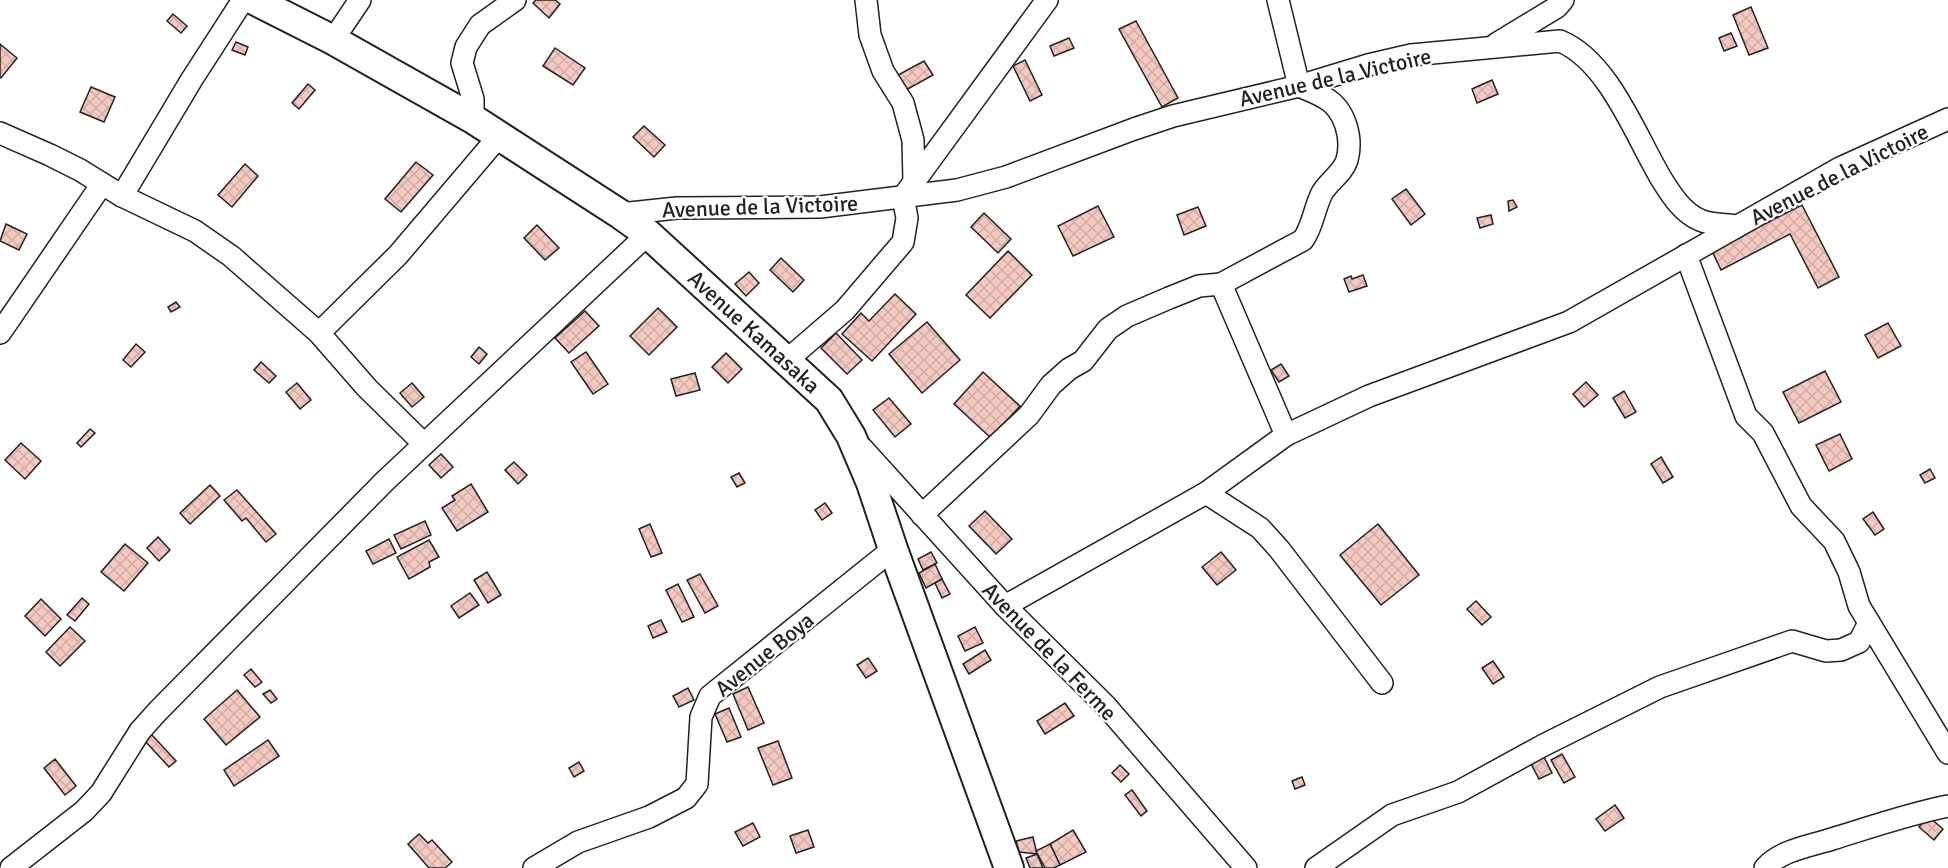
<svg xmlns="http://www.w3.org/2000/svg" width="1948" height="868" font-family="Signika,sans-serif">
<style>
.building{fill:url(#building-cross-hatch);stroke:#222;stroke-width:1.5}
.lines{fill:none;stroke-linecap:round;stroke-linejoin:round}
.street-casing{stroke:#222;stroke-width:24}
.secondary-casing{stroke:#222;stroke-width:32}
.street{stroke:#fff;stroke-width:21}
.secondary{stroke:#fff;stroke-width:28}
.labels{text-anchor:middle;stroke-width:4.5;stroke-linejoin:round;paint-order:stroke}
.street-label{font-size:22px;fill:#222;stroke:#fff}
</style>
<defs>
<pattern id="building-cross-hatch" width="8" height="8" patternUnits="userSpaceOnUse" patternTransform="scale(1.5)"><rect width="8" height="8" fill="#f3c9c0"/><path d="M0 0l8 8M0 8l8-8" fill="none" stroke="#d0aca5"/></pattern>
</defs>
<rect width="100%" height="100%" fill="#fff"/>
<g class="building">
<path d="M536,0H555L560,4L549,18L533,3Z"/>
<path d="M1751,7L1768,48L1749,55L1733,15Z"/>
<path d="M173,14L187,26L181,33L167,21Z"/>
<path d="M1136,21L1178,98L1162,107L1119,29Z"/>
<path d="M1731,33L1737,46L1724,51L1719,38Z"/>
<path d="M1069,38L1074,48L1054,56L1050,46Z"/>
<path d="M236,42L248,47L245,55L232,50Z"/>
<path d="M0,44L17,58L1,78L0,77Z"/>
<path d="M555,48L585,68L573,85L543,66Z"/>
<path d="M1025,60L1042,95L1030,101L1013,66Z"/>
<path d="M924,61L933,75L906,90L898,75Z"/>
<path d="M1492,80L1498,94L1477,103L1472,89Z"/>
<path d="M308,84L315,90L299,109L292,103Z"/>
<path d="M91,87L115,97L104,122L80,112Z"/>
<path d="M644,126L665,145L654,157L633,137Z"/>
<path d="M416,162L433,175L401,212L385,199Z"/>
<path d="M245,164L258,176L232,207L218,195Z"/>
<path d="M1406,189L1425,214L1411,225L1392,199Z"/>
<path d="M1513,200L1517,207L1509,211L1508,201Z"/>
<path d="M1802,205L1839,277L1818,288L1790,234L1721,270L1712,251Z"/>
<path d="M1098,206L1114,237L1073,256L1058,226Z"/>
<path d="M1198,207L1206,226L1184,235L1177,215Z"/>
<path d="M984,213L1011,239L998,253L971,227Z"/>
<path d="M1491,215L1493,224L1480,228L1477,218Z"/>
<path d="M6,224L27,234L19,250L0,241Z"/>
<path d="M537,225L559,248L545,260L524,238Z"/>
<path d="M1008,251L1032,275L990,318L966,295Z"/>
<path d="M781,258L804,280L793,292L770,270Z"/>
<path d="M749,272L759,283L746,296L735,284Z"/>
<path d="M1363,275L1367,286L1349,292L1344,279L1351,276L1352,279Z"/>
<path d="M895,294L916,314L872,361L842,334L861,313L869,321Z"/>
<path d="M176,302L180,307L171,312L168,307Z"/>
<path d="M658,308L677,327L649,355L630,336Z"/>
<path d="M585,311L599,326L569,353L555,338Z"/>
<path d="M927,322L960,360L922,393L889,354Z"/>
<path d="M1888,323L1901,346L1878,358L1865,335Z"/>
<path d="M836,333L862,360L847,374L821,348Z"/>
<path d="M136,344L145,352L131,367L123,360Z"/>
<path d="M479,347L487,354L479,364L471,357Z"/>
<path d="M586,352L608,384L593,394L571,362Z"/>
<path d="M726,353L742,369L728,383L712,367Z"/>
<path d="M261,362L276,376L269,383L254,370Z"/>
<path d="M1281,364L1289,376L1279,382L1271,370Z"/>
<path d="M1825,371L1841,402L1799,423L1783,392Z"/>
<path d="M983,372L1020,406L991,438L954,404Z"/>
<path d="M695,373L700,390L676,396L671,379Z"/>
<path d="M1586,382L1598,395L1584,407L1573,394Z"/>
<path d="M297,383L311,400L300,409L286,392Z"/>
<path d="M412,383L424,397L412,407L400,393Z"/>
<path d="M1624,391L1636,412L1625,418L1613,398Z"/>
<path d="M889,398L911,424L895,437L873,410Z"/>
<path d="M90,429L95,433L81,447L77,443Z"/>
<path d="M1840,434L1852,459L1829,471L1816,445Z"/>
<path d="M21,443L41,461L25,479L5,460Z"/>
<path d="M441,454L453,467L441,478L429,465Z"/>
<path d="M1661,457L1673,477L1663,483L1651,464Z"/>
<path d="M514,462L527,475L518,484L505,470Z"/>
<path d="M1930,469L1935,478L1925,483L1920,475Z"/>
<path d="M739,473L745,483L737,487L731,477Z"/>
<path d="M471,484L488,512L457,531L442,508L455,500L452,496Z"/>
<path d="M210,485L220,496L190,524L180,513Z"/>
<path d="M237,490L276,534L266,542L246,518L242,521L224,500Z"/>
<path d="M825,503L832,513L822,520L815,510Z"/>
<path d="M985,511L1012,539L996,554L969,526Z"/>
<path d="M1873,512L1884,529L1875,535L1863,519Z"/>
<path d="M425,521L431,535L401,549L394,535Z"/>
<path d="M650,524L662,553L651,557L639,529Z"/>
<path d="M1378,524L1419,575L1381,605L1340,555Z"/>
<path d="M158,537L170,550L159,561L147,548Z"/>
<path d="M389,539L396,553L373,564L366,551Z"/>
<path d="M429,540L439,557L429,562L430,567L409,579L397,557Z"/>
<path d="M125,544L148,563L124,591L101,572Z"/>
<path d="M931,552L937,563L923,570L918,559Z"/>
<path d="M1221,552L1236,570L1217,585L1202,567Z"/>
<path d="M935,564L942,579L926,588L919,573Z"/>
<path d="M487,572L501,595L488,603L474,580Z"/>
<path d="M700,574L718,606L705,613L687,580Z"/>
<path d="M942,579L950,594L942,598L935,583Z"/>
<path d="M678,584L694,617L682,622L666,590Z"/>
<path d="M470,593L479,605L459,618L451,606Z"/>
<path d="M82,598L89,604L75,621L67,615Z"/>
<path d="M41,599L61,619L45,636L25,616Z"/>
<path d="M1476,601L1491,617L1482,625L1467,609Z"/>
<path d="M661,620L667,632L653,638L648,626Z"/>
<path d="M70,627L85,641L60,666L46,652Z"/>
<path d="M975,627L983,643L965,651L958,636Z"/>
<path d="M985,650L991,660L969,674L963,664Z"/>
<path d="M868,658L877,671L866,678L857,665Z"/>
<path d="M1493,661L1504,677L1493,684L1482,668Z"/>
<path d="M251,669L262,682L255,687L244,675Z"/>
<path d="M748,687L764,723L748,730L733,694Z"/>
<path d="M688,688L694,700L679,707L673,696Z"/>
<path d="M237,690L260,717L226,745L204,719Z"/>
<path d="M270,690L277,699L271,703L263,694Z"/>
<path d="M1065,703L1074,716L1045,734L1037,721Z"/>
<path d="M729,708L741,737L727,742L715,714Z"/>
<path d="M151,734L176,761L169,767L145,741Z"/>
<path d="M268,740L279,756L234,786L224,770Z"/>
<path d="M778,741L792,778L773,785L758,748Z"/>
<path d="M1542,753L1552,773L1539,779L1529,760Z"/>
<path d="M1562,754L1575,777L1564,783L1551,760Z"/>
<path d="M55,759L76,786L65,795L44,768Z"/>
<path d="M579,762L584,771L574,777L569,768Z"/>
<path d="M1120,765L1129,774L1121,782L1112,773Z"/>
<path d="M1302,777L1305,785L1295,789L1292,781Z"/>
<path d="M1132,790L1147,811L1141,816L1125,795Z"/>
<path d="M1615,805L1624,818L1605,831L1596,819Z"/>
<path d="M1928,816L1943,829L1934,840L1919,827Z"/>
<path d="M753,823L760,837L743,846L735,832Z"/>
<path d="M808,830L814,847L796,853L790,836Z"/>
<path d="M1073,830L1086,852L1060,865L1050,844Z"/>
<path d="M419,834L428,843L432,840L452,862L445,868H429L408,844Z"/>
<path d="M1033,837L1037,854L1019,852L1016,841Z"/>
<path d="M1050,844L1060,865L1054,868H1045L1036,851Z"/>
<path d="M1037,854L1043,868H1030L1026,858Z"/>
</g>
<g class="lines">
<defs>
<g id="street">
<path d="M866,0L870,35L883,71L903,103L913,140L914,182"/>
<path d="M333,40L360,0"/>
<path d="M1496,44L1557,7L1563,0"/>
<path d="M473,119V99L462,63L466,47L480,25L515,0"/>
<path d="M0,133L50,155L80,170L122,196L195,231L231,256L319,333L367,388L424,444"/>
<path d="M122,196L192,79L243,0"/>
<path d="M620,214L677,208L820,207L957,190L1006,177L1134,129L1173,116L1299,86L1368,65L1411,55L1560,41C1609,61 1636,137 1662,180C1672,196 1683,213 1700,220C1711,225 1725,224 1737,226"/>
<path d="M1686,255L1746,416L1763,433L1801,506L1834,541L1849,572L1859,606L1948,753"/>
<path d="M1221,284L1286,435"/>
<path d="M0,333L102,184"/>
<path d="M319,333L398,255L500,135"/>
<path d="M786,361L845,310L903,242L907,218L903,197L1047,0"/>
<path d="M862,448L1005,606L1106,706L1246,868"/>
<path d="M1206,493L1260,528L1279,549L1382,683"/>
<path d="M922,515L1029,415L1051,385L1069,369L1083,361L1108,329L1127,316L1169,298L1199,286L1221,284L1303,240C1313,226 1314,209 1322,193C1329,181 1343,173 1347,160C1353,138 1345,109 1325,98C1317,93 1308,90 1299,86L1278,0"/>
<path d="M1005,606L1206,493L1286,435L1369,396L1569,322L1840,168L1948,119"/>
<path d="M11,868L84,811L101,793L140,731L157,712L385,481L648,234"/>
<path d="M534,868L578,842L649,817L686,798L697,784L701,717L710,696L893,549"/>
<path d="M1316,868L1392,815L1458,792L1542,746L1660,687L1792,641L1826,651L1841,650L1859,642L1869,623"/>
<path d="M1765,868C1781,850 1810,846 1832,839C1871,827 1908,814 1948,806"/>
</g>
<g id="secondary">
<path id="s1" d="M254,0L333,40L473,119L620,214L648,234L829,400L851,436L871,483L893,549L1009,868"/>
</g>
</defs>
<use href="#street" class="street-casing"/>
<use href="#secondary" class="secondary-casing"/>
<use href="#street" class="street"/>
<use href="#secondary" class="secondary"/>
</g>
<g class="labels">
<g class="street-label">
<text transform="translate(1335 77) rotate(-13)" y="8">Avenue de la Victoire</text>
<text transform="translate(1839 174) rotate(-27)" y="8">Avenue de la Victoire</text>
<text transform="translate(760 206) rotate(-2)" y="8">Avenue de la Victoire</text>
<text dy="8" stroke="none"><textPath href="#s1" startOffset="603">Avenue Kamasaka</textPath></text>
<text transform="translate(1050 651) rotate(46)" y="8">Avenue de la Ferme</text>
<text transform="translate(764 654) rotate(-39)" y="8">Avenue Boya</text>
</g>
</g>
</svg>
